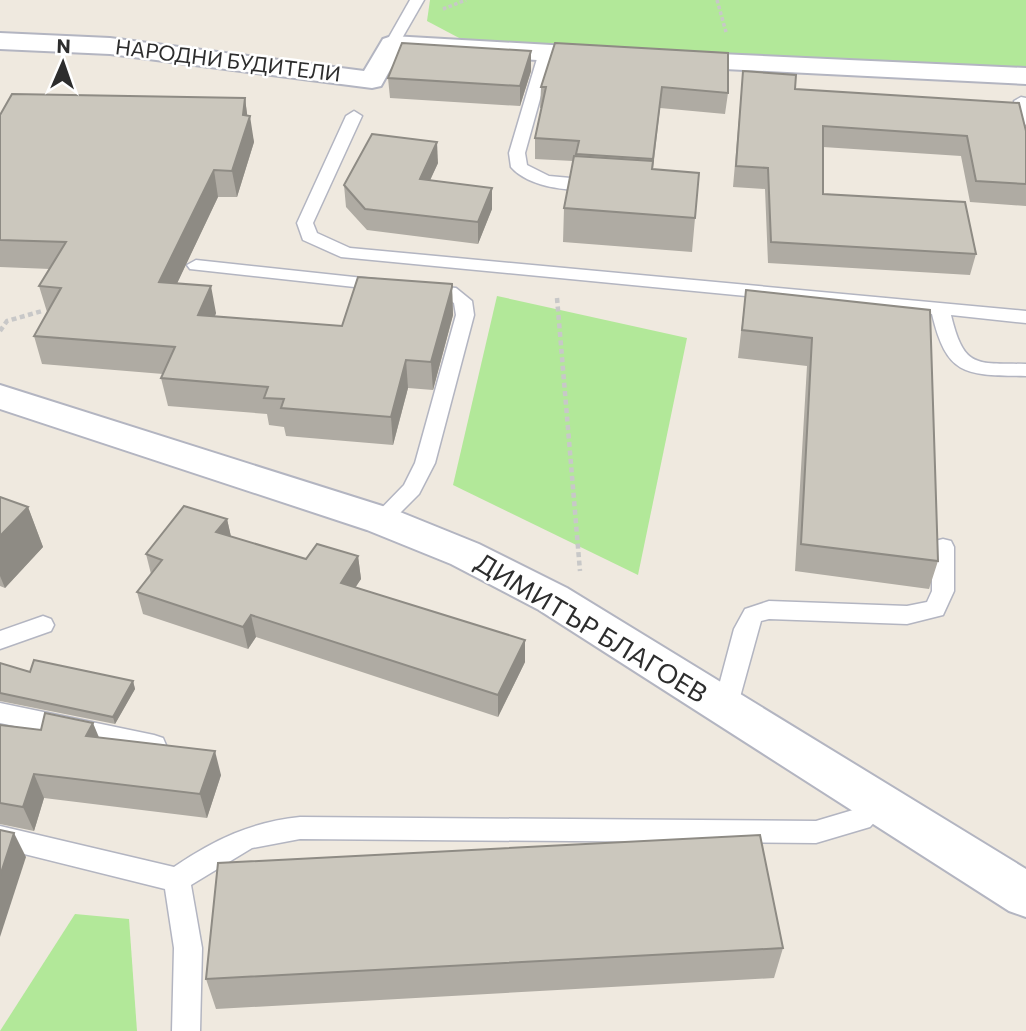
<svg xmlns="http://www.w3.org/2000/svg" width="1026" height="1031" font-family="Commissioner,sans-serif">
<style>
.green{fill:#b2e899}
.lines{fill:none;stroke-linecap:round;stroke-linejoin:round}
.service-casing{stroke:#b3b5c1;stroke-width:3}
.minor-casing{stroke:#b3b5c1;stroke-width:4}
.path-far1{stroke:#c8c8c8;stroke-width:3.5;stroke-dasharray:3.5 2.5;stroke-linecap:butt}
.path{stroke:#c8c8c8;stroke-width:4.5;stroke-dasharray:5 3.5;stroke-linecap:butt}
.service{fill:#fff;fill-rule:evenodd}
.minor{fill:#fff;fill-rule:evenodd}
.wall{fill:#afaba3}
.shaded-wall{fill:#8e8b84}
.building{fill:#cbc7bd;stroke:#8e8b84;stroke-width:2}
.labels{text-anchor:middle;stroke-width:5;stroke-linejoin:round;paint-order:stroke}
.far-street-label{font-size:21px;fill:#2d2d2d;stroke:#fff}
.street-label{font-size:26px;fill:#2d2d2d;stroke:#fff}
</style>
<rect width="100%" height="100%" fill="#efe9df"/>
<g class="green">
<path d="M430,0H1026V69L787,59L461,39L427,21Z"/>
<path d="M497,296L687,338L638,575L453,485Z"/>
<path d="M75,914L129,919L137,1031H0Z"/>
</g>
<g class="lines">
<defs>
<g id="service">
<path d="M410,0H424L397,47H387L385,44Z"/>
<path d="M546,48L553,52L525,153L527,165L549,176L603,181V187C577,194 529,188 511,167L509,153L539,52Z"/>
<path d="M1021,97L1026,98V125L1018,120L1014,101Z"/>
<path d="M354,111L362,116L313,223L317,233L350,248L1026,311V323L951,315C964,369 976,363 1026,364V376C966,375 947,377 932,314L341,257L303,240L297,223L346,116Z"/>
<path d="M196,260L382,280L391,285L382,290L190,269L187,265Z"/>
<path d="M424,285L456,288L472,301L474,315L435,463L419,494L388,525H374L370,520L404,485L415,463L456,315L454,303L445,297L418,294L415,290L418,286Z"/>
<path d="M943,539L951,541L954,547V591L943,615L907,624L769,619L761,621L737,708L733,715L725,718L717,715L713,708L734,629L745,609L769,601L907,606L927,602L932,591V547L935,541Z"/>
<path d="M43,616L51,619L54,625L51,631L0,649V631Z"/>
<path d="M0,703L154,735L163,738L166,745L163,752L154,755L0,723Z"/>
<path d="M880,791L889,794L893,802L870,827L816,843L300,839L252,848L191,885L202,948L200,1031H172L174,948L165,889L0,848V826L174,867C214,840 251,822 300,817L816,821L853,810L871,794Z"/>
</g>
<g id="minor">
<path d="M0,33L110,38L364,71L383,39L392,36L604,48L613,50L617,56L613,62L604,64L400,52L381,86L372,88L110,54L0,49Z"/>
<path d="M675,52L1026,68V84L666,66L662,60L666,54Z"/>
<path d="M0,385L395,510L479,544L567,588L1026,869V917L1009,911L539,610L451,564L367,530L0,409Z"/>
</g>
</defs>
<use href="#service" class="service-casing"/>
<use href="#minor" class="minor-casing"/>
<g class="path-far1">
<path d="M717,0L726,32"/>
<path d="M443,9L466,0"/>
</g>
<g class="path">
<path d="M557,298L580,571"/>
<path d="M0,331L7,321L42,311"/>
</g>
<use href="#service" class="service"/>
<use href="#minor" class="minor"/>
</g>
<g class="wall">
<path d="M555,43L728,93L725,114L660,108L653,169L695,218L692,252L563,242L564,208L573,161L535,159V138L542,108H540L541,87Z"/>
<path d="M531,51V71L520,106L390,98L388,78Z"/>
<path d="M743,71L795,89L1026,131V206L970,202L961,156L823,147V194L976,254L970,275L768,263L765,189L733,187Z"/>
<path d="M245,98L247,115L254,142L237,197H218L177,283L216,313L215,316L342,326L452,287L453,315L433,390L408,388L393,445L286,436L284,427L269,425L267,414L168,406L161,378L163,374L42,364L34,336L47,312L39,286L50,269L0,267V115Z"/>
<path d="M438,163L430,180L492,188V209L478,244L367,230L346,207L344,185Z"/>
<path d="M746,290L930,310L938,561L929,589L795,571L807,366L738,358Z"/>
<path d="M0,497L28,507L43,547L5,588L0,586Z"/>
<path d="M227,519L231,537L306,559L358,556L361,579L355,587L525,640V662L498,717L256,637L248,649L143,614L137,592L151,574L146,554Z"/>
<path d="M0,663L30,672L133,681L135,689L115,724L0,701Z"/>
<path d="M0,725L99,737L221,775L207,818L44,798L34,831L0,824Z"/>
<path d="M783,948L774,978L216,1009L206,979Z"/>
</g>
<g class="shaded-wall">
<path d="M531,51V71L520,106V86Z"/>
<path d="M245,98L248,121L250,116L254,142L237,197L232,171L243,115Z"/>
<path d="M437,142L438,163L421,200L420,179Z"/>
<path d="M214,170L218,197L165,309L159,282Z"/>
<path d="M492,188V209L478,244V222Z"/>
<path d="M211,286L216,313L204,343L198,315Z"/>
<path d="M452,287L453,315L433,390L431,362Z"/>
<path d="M406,360L408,388L393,445L391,417Z"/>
<path d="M28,507L43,547L5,588L0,576V536Z"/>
<path d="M227,519L232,541L216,532Z"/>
<path d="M358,556L361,579L344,605L341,583Z"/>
<path d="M251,615L256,637L248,649L243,627Z"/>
<path d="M525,640V662L498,717V695Z"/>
<path d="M133,681L135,689L115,724L113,717Z"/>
<path d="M93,723L103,747L86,736Z"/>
<path d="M215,751L221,775L207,818L200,794Z"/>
<path d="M34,774L44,798L34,831L23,807Z"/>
<path d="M14,833L26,857L0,937V876Z"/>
</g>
<g class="building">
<path d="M402,43L531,51L520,86L388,78Z"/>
<path d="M555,43L728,53V93L662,87L653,159L576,154L579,141L535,138L546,87H541Z"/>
<path d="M743,71L796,75L795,89L1019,103L1026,131V184L976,181L967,136L823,126V194L965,202L976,254L771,242L768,168L736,166Z"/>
<path d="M12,94L245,98L243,115L250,116L232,171L214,170L159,282L211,286L198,315L342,326L358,277L452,284V287L431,362L406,360L391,417L281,408L284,399L264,398L268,387L161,378L175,347L34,336L61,288L39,286L66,242L0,240V115Z"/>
<path d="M372,134L437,142L420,179L492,188L478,222L365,209L344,185Z"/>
<path d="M574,156L653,161L652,169L699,173L695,218L564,208Z"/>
<path d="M746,290L930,310L938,561L801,544L812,338L742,330Z"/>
<path d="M0,497L28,507L0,536Z"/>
<path d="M184,506L227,519L216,532L306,559L317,544L358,556L341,583L525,640L498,695L251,615L243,627L137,592L162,560L146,554Z"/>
<path d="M34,660L133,681L113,717L0,693V663L30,672Z"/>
<path d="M45,713L93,723L86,736L215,751L200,794L34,774L23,807L0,803V725L41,730Z"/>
<path d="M0,830L14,833L0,876Z"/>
<path d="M760,835L783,948L206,979L218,863Z"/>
</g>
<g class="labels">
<g class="far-street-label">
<text transform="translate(228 61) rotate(7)" y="7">НАРОДНИ БУДИТЕЛИ</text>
</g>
<g class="street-label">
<text transform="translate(591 628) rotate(31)" y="9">ДИМИТЪР БЛАГОЕВ</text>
</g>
</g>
<g transform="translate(63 63) rotate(2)" stroke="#ffffff" stroke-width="5" paint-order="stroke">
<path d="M0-5L12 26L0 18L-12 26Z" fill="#2d2d2d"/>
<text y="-10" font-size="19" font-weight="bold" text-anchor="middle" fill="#2d2d2d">N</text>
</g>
</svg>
